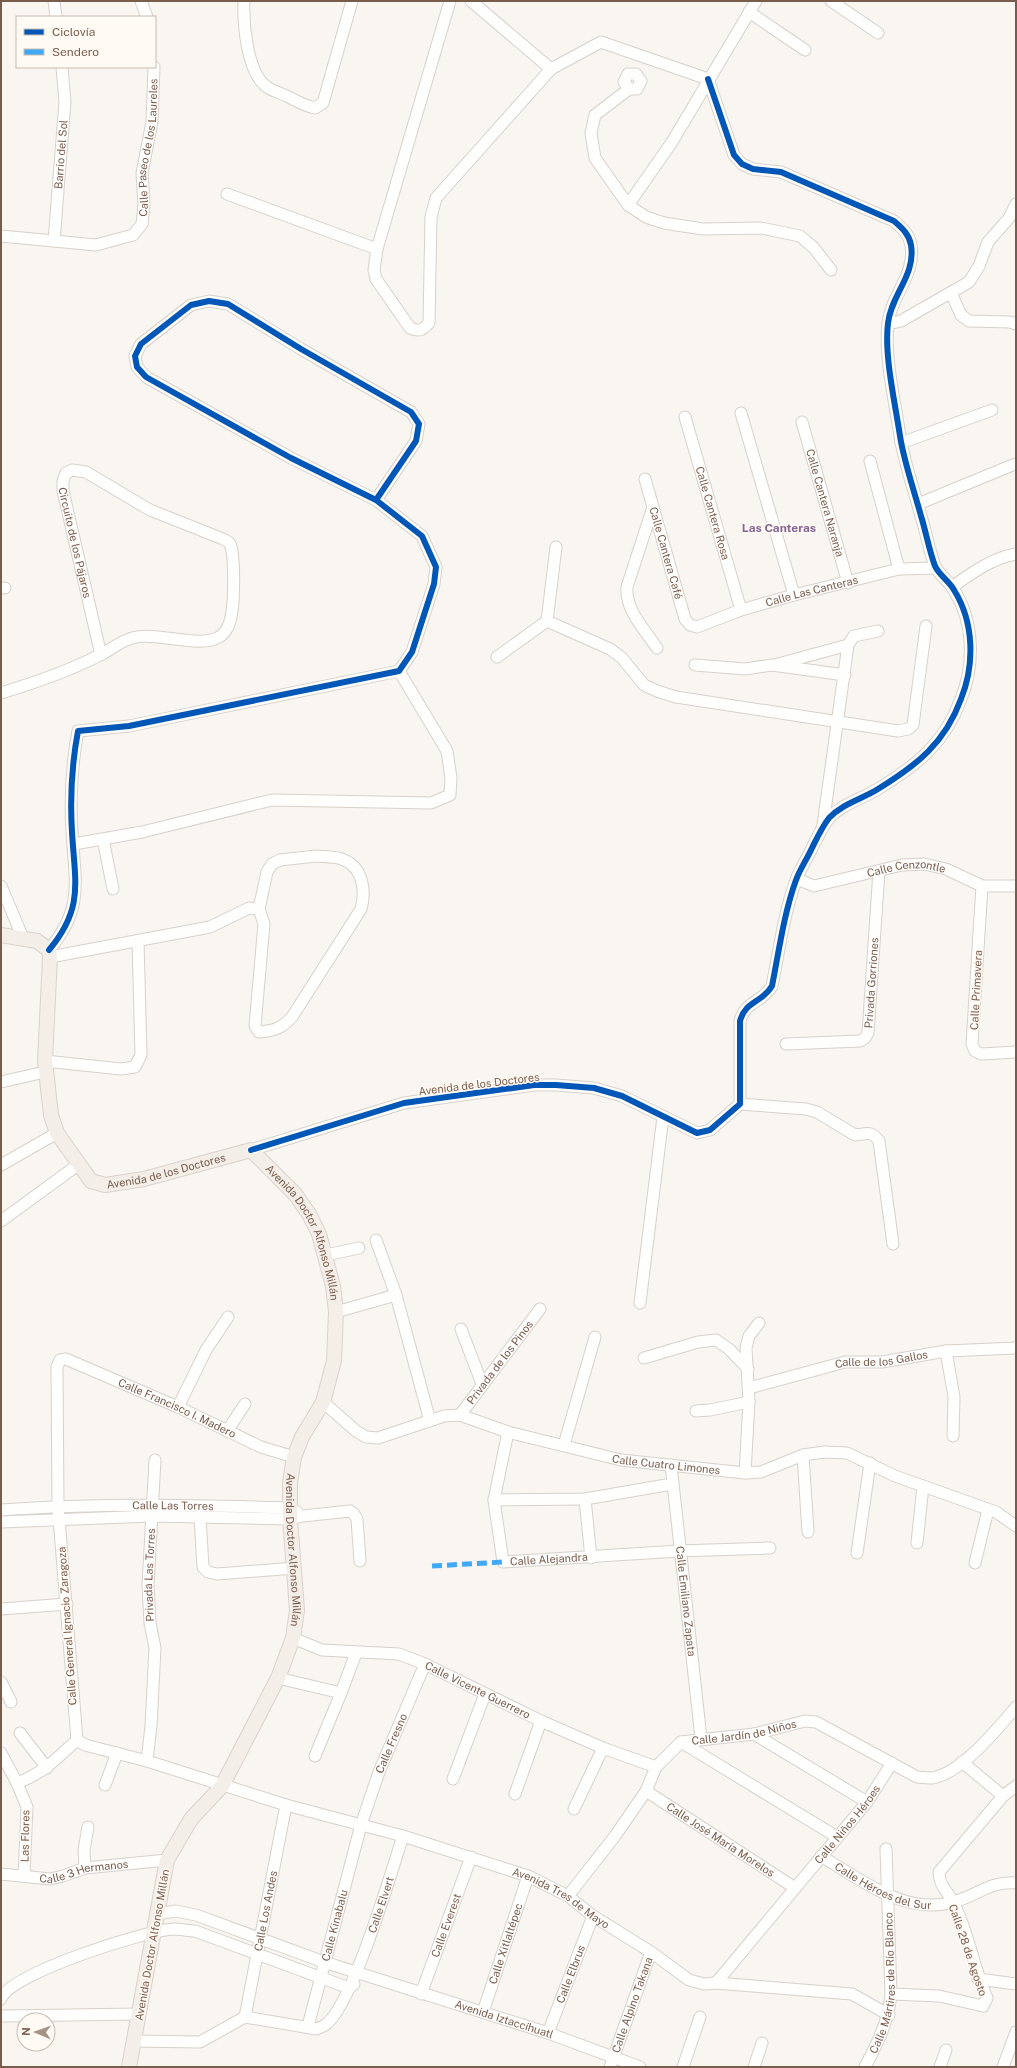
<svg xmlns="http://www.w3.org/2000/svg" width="1017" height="2068" font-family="'Public Sans',sans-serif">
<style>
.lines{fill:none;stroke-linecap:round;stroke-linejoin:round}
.minor-casing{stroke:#d7d1cb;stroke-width:13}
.major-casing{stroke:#dad1cc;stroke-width:16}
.minor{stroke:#fefefd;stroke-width:11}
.major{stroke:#f3eee8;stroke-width:14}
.quiet{stroke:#3fa9f5;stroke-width:5;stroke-dasharray:10 5;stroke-linecap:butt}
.cycleway-casing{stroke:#fffaf3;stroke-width:8}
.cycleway{stroke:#0057b8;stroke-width:6}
.labels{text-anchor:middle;stroke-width:3;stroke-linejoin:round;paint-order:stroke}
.street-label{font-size:11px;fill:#7a5c4d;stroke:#fffaf3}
.neighbourhood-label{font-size:12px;font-weight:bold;fill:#846695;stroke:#fffaf3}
</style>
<rect width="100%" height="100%" fill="#f9f5f0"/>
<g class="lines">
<defs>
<g id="minor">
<path d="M54,1L56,17"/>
<path d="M141,1L147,17"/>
<path d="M244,1C243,24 247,73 267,87C273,91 280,93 287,96C296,101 305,106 315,108L323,103L352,1"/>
<path d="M450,1L377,249L374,270L376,279L410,328C419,332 423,330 429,323L431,217L436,198L551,69L601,42L708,79"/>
<path d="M471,1L551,69"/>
<path d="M831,1L878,33"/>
<path d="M749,12L805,50"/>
<path d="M629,89L624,82L628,74H636L641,81L637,89H629L595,115L591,133L595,158L628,205L672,142L756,1"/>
<path d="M227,194L377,249"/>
<path d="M628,205L646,217L664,223L703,229L761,228L800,236L814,248L831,270"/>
<path id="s1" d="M1,236L96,245L133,235L142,224L144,204L142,173L152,122L154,67"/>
<path id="s2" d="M54,241L65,102L62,67"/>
<path d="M951,293L961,315L969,321L1010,322L1016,324"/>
<path d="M888,324L901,321L969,282L979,266L988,242L1009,218L1016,204"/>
<path d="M741,413L794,595"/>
<path id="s3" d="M685,417L741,610"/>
<path id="s4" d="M802,422L848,583"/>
<path d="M901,443L992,410"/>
<path d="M870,461L899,569"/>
<path id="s5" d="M645,479L685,619L690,625L697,627L741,610L794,595L899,569L936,568"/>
<path d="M918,504L1015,464"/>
<path d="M653,507L627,587C625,610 645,630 657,648"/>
<path d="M952,587C972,573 992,558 1016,554"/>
<path d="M1,588H5"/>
<path d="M547,621L610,649L622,658L644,685L657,691L676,697L898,731L908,729L913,725L926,626"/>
<path d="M497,657L547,621L556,547"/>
<path d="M778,664L848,645"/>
<path d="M695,665L745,669L772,665L845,675"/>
<path id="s6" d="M1,693C34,683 69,671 100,655C111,650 120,641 132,638C157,631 199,649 219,637C228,632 231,620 232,611C234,599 235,554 230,544C229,542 225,540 223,539L150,510L86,472L72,470L66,473L63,481V491L101,655"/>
<path d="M823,825L848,645L854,636L878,631"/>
<path d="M103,839L113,889"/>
<path d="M74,844L142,832L272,800L431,803L450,795L451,778L447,751L399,671"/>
<path d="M316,856C324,857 336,856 344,860C363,868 366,891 361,909L292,1017C282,1028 274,1031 259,1032L255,1026L264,924L259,909L267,872L272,864L280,860Z"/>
<path id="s7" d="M797,879L814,886L902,865L924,864L946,869L982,886H1016"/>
<path d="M1,886L23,938"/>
<path d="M982,886L972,1044L975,1051L981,1054L1016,1052"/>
<path d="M49,950C84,908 75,883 72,832C70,800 72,763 78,731L129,726L399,671L412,652L434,584L436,567L422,536L376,500L291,458L146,377L137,367L135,356L141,344L191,305L209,301L228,304L301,349L411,412L419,424L416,441L376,500"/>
<path d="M50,957L210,927L249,908L259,909"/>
<path id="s8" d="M786,1044L860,1041L865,1038L868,1033L879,871"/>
<path d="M45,1061L121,1069L135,1067L141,1055L138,941"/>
<path d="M1,1082L45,1072"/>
<path d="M740,1104L806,1109L817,1112L855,1135C867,1134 871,1130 879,1141L893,1244"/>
<path d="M251,1150L404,1103L534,1085H556L594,1088L622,1096L697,1133L710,1130L740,1104V1021C746,1000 761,1004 772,986C779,951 784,913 796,880C800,869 807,859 812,848C817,838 822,827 829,818C842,804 862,799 878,789C917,765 945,743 961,699C975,664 974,622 954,590C949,581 939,575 935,566C929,550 926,532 921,516C914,490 904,462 900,436C895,402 884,356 888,323C891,295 916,275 911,245C909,234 902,228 894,221L781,172L753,169L742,164L734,155L708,79"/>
<path d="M1,1165L57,1133"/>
<path d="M1,1221L79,1164"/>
<path d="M376,1240L396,1295L430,1421"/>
<path d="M326,1255L359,1248"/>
<path d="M640,1303L663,1117"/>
<path d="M336,1312L396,1295"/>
<path d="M461,1329L482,1384"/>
<path d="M946,1351L954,1397L953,1436"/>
<path d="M644,1358L698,1342L716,1340L729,1349L748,1369"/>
<path id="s9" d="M749,1388L845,1362H882L946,1351L1016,1348"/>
<path id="s10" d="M323,1402L356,1431L366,1437L378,1438L444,1416L460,1415L508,1432L621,1460L745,1473L761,1472L803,1455L824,1452L847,1453L895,1476L996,1512L1016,1526"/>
<path d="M178,1407L206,1350L228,1317"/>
<path d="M696,1411L710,1410L749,1402"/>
<path id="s11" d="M460,1415L540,1309"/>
<path d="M227,1431L245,1404"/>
<path id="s12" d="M508,1432L494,1500L503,1562L679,1551L770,1548"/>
<path d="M564,1445L595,1337"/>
<path d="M803,1455L808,1532"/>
<path id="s13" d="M671,1465L701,1738"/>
<path d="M745,1473L749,1402L746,1348L749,1336L759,1323"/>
<path d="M585,1499L591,1558"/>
<path d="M494,1500L585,1499L672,1484"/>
<path id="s14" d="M1,1510C97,1503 193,1505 289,1508L297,1512"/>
<path d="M200,1516L203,1567L208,1572L217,1574L295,1568"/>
<path d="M1,1522L152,1516L290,1519L303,1516L350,1511L354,1514L357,1519L360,1561"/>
<path d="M917,1543L923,1486"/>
<path d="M857,1553L870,1463"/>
<path d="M975,1563L988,1510"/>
<path d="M1,1609L67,1604"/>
<path id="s15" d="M293,1638L322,1650L399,1654L425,1664L541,1721L603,1748L656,1767"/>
<path d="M278,1678L341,1693"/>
<path d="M1,1682L11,1702"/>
<path d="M20,1733L47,1768"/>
<path d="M754,1734L867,1802"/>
<path id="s16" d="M77,1740L85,1745L147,1761L286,1805L403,1836L528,1876L568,1896L593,1916L651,1952L689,1980L704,1984L716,1983L852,1994L889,2015"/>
<path id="s17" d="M77,1740L58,1506L57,1367L60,1360L66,1359L178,1407L261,1447L294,1457"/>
<path d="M681,1742L837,1837"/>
<path d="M1,1753L17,1783L27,1807L24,1876"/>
<path d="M315,1756L341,1693L356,1653"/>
<path id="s18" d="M147,1761L151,1726L155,1648L150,1623L148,1585L155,1460"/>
<path d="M962,1762L1003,1796"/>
<path d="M453,1779L485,1694"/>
<path d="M17,1783C45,1772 55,1760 77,1740"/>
<path d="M105,1785L117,1753"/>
<path id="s19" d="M646,1791L795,1888"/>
<path d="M515,1794L541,1721"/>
<path d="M574,1809L603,1748"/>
<path id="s20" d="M821,1856C860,1879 905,1916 953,1902C977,1896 989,1881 1016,1883"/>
<path d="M85,1868L84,1850L88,1827"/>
<path id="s21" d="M1,1874L50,1879L63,1876L85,1868L167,1860"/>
<path id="s22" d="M568,1896L615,1836L646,1791L656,1767L681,1742L754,1734L805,1721L816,1722L917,1777C921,1777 927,1778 932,1778C961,1774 998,1728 1016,1707"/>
<path id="s23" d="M157,1914L176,1911L196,1915L324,1962L548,2033L640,2067"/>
<path d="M978,1979L1016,1984"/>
<path id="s24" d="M716,1983L867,1802L892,1763"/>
<path id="s25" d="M421,1994L471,1857"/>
<path d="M891,1994L939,1996L983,2006L987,1998C973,1967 969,1932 953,1902C947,1891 939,1885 939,1872L1003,1796L1016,1786"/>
<path d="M1,1999C8,1974 147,1930 174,1929C181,1929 188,1931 195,1931L349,1988L354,1984"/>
<path id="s26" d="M483,2012L528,1876"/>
<path d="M1,2016L139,2014"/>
<path id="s27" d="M245,2017L286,1805"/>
<path id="s28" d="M308,2026L361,1825L379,1772L425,1664"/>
<path id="s29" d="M548,2033L593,1916"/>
<path id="s30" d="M134,2041L200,2042L245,2017L316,2029C319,2028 322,2027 325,2025C352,2007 391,1873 403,1836"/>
<path id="s31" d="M610,2067L651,1952"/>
<path d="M683,2067L700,2017"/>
<path d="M754,2067L762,2043"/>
<path id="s32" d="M865,2067C878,2042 888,2023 891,1994L886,1849"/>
<path d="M940,2067L946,2050"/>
<path d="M1003,2067L1016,2032"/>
</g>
<g id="major">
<path id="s33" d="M1,935L37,941L49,950L50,957L45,1061L51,1115L57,1133L91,1181L105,1185L144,1179L251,1150L295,1194L309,1214L319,1234L333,1286L336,1312L334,1361L323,1402L302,1437L294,1457L290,1483V1519L297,1610L293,1638L278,1678L222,1786L191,1819L167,1860L129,2067"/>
</g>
</defs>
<use href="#minor" class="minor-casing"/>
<use href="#major" class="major-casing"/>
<use href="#minor" class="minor"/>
<use href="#major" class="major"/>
<path class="quiet" d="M432,1566L503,1562"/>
<defs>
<g id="cycleway">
<path d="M49,950C84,908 75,883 72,832C70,800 72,763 78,731L129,726L399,671L412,652L434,584L436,567L422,536L376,500L291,458L146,377L137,367L135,356L141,344L191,305L209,301L228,304L301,349L411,412L419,424L416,441L376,500"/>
<path d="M251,1150L404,1103L534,1085H556L594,1088L622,1096L697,1133L710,1130L740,1104V1021C746,1000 761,1004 772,986C779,951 784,913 796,880C800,869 807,859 812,848C817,838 822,827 829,818C842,804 862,799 878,789C917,765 945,743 961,699C975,664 974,622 954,590C949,581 939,575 935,566C929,550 926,532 921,516C914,490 904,462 900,436C895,402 884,356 888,323C891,295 916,275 911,245C909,234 902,228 894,221L781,172L753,169L742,164L734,155L708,79"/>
</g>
</defs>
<use href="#cycleway" class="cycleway-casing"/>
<use href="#cycleway" class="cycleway"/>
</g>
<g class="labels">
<g class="street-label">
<text dy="4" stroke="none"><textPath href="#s1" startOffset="225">Calle Paseo de los Laureles</textPath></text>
<text dy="4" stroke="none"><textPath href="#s2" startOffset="87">Barrio del Sol</textPath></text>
<text dy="4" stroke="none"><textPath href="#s4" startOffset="84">Calle Cantera Naranja</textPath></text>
<text dy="4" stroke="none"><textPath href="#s3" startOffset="100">Calle Cantera Rosa</textPath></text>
<text dy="4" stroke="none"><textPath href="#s6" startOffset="582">Circuito de los Pájaros</textPath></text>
<text dy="4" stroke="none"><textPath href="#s5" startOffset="77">Calle Cantera Café</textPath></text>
<text dy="4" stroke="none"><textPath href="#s5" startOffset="281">Calle Las Canteras</textPath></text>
<text dy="4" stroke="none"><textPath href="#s7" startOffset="113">Calle Cenzontle</textPath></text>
<text dy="4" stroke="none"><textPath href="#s8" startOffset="136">Privada Gorriones</textPath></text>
<text transform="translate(976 990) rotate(-87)" y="4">Calle Primavera</text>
<text transform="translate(479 1084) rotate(-7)" y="4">Avenida de los Doctores</text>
<text dy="4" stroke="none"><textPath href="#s33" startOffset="372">Avenida de los Doctores</textPath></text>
<text dy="4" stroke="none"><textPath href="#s33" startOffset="560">Avenida Doctor Alfonso Millán</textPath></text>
<text dy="4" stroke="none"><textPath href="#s9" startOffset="136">Calle de los Gallos</textPath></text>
<text dy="4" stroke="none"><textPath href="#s11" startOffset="66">Privada de los Pinos</textPath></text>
<text dy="4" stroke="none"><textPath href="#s17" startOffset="509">Calle Francisco I. Madero</textPath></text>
<text dy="4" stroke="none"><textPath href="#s10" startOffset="366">Calle Cuatro Limones</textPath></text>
<text dy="4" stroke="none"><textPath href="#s14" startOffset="172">Calle Las Torres</textPath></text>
<text dy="4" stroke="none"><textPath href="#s33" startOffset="896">Avenida Doctor Alfonso Millán</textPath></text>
<text dy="4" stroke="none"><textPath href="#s12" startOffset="178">Calle Alejandra</textPath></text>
<text dy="4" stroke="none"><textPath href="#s18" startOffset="187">Privada Las Torres</textPath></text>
<text dy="4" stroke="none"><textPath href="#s13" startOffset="137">Calle Emiliano Zapata</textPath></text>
<text transform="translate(67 1626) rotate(-94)" y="4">Calle General Ignacio Zaragoza</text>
<text dy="4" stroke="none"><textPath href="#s15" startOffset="195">Calle Vicente Guerrero</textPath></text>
<text dy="4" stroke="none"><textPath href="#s22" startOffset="256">Calle Jardín de Niños</textPath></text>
<text dy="4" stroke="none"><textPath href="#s28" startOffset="295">Calle Fresno</textPath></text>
<text dy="4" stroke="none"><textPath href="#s24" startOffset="206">Calle Niños Héroes</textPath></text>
<text transform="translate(25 1836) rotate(-89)" y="4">Las Flores</text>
<text dy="4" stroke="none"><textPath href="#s19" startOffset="89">Calle José María Morelos</textPath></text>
<text dy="4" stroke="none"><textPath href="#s21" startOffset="84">Calle 3 Hermanos</textPath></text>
<text dy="4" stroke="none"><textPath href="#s20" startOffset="70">Calle Héroes del Sur</textPath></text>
<text dy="4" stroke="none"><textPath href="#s16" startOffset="511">Avenida Tres de Mayo</textPath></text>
<text dy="4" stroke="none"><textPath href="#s30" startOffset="333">Calle Elvert</textPath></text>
<text dy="4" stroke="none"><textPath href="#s27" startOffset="108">Calle Los Andes</textPath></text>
<text dy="4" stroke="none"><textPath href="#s28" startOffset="104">Calle Kinabalu</textPath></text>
<text dy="4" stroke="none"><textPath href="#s25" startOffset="73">Calle Everest</textPath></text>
<text dy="4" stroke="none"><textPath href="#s26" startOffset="72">Calle Xitlaltépec</textPath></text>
<text transform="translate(152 1945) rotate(-80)" y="4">Avenida Doctor Alfonso Millán</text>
<text transform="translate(968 1950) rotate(71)" y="4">Calle 28 de Agosto</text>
<text dy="4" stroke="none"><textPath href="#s29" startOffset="63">Calle Elbrus</textPath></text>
<text dy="4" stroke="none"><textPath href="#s32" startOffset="88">Calle Mártires de Río Blanco</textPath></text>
<text dy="4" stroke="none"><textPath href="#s31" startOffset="66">Calle Alpino Takana</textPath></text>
<text dy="4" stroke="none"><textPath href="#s23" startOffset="365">Avenida Iztaccíhuatl</textPath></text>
</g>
<g class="neighbourhood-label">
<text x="779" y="532">Las Canteras</text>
</g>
</g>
<rect width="1017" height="2068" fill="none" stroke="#7a5c4d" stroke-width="4"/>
<rect x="16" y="16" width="140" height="52" fill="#fffaf3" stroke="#cabbb1"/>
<rect x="24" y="29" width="20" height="6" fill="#0057b8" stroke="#cabbb1"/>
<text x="52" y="36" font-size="12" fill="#7a5c4d">Ciclovía</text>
<rect x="24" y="49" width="20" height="6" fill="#3fa9f5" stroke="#cabbb1"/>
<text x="52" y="56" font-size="12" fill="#7a5c4d">Sendero</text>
<g transform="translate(36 2032) rotate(272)"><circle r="19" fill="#fffaf3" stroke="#cabbb1"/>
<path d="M0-3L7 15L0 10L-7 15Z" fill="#a69286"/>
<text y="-6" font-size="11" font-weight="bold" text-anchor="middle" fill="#7a5c4d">N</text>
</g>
</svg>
